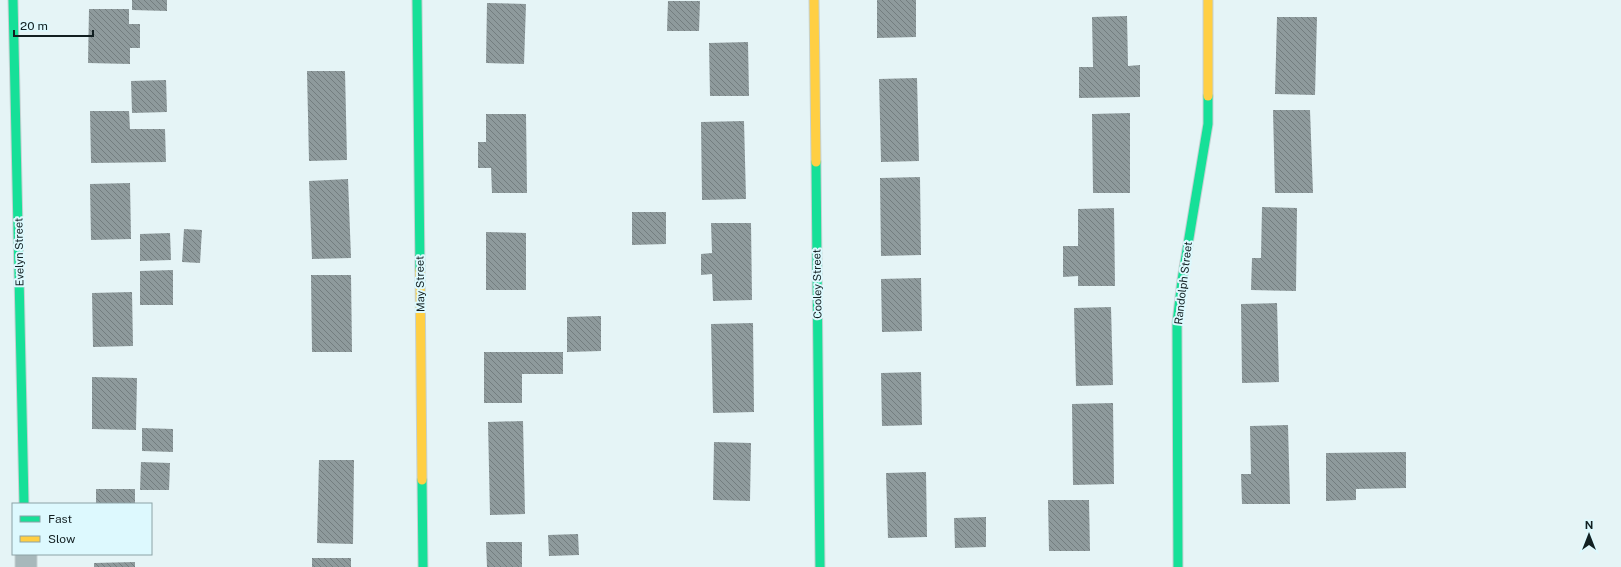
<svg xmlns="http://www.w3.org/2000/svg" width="1621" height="567" font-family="'Public Sans',sans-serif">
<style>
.building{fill:url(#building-back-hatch)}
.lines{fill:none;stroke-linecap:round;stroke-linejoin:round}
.street-casing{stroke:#c5d1d2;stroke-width:23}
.fast-casing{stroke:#c5d1d2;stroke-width:11}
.slow-casing{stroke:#c5d1d2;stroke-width:11}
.street{stroke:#a7b8bb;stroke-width:21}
.fast{stroke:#16e098;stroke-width:9}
.slow{stroke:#ffcf43;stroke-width:9}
.labels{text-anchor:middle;stroke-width:4;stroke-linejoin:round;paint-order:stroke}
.street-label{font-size:11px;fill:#121f21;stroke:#ddf9fe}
</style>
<defs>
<pattern id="building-back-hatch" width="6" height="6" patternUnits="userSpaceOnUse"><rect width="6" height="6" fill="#8e9a9c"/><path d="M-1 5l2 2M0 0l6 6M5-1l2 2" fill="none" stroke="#737d7f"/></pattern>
</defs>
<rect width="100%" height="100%" fill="#e5f4f6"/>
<g class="building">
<path d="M132,0H167V11L132,10Z"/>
<path d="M877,0H916V37L877,38Z"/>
<path d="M668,1H700L699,31H667Z"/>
<path d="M487,3L526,4L524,64L486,63Z"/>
<path d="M89,9H129V24H140V48H130V64L88,63Z"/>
<path d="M1127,16L1128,66L1140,65V97L1079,98V67H1093L1092,17Z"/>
<path d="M1277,17H1317L1315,95L1275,94Z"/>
<path d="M748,42L749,96H710L709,43Z"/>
<path d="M307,71H345L347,160L309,161Z"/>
<path d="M917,78L919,161L881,162L879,79Z"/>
<path d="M166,80L167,112L132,113L131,81Z"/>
<path d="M1273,110H1310L1313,193H1275Z"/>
<path d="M90,111H129L130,129H165L166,162L91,163Z"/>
<path d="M1130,113V193H1093L1092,114Z"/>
<path d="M486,114H526L527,193H492L491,168H478V142H486Z"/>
<path d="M744,121L746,199L702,200L701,122Z"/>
<path d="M920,177L921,255L881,256L880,178Z"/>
<path d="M348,179L351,258L312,259L309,181Z"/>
<path d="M130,183L131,239L91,240L90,184Z"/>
<path d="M1262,207L1297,208L1296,291L1251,290L1252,258H1261Z"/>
<path d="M1114,208L1115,286H1078V276L1063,277V246H1078V209Z"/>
<path d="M632,212H666V244L632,245Z"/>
<path d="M711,223H751L752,300L713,301L712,274L701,275V254L712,253Z"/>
<path d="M184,229L202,230L200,263L182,262Z"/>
<path d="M486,232L526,233V290H486Z"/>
<path d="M170,233L171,260L140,261V234Z"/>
<path d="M173,270V305H140V271Z"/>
<path d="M311,275H351L352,352H312Z"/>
<path d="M921,278L922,331L882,332L881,279Z"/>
<path d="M132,292L133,346L93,347L92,293Z"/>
<path d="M1277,303L1279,382L1242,383L1241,304Z"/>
<path d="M1111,307L1113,385L1076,386L1074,308Z"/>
<path d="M601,316V351L567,352V317Z"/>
<path d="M753,323L754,412L713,413L711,324Z"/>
<path d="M484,352H563V374H522V403H484Z"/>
<path d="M921,372L922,425L882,426L881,373Z"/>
<path d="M92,377L137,378L136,430L92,429Z"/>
<path d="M1113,403L1114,484L1073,485L1072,404Z"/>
<path d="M523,421L525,514L490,515L488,422Z"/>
<path d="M1288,425L1290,504H1242L1241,474H1251L1250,426Z"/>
<path d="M142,428L173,429V452L142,451Z"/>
<path d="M714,442L751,443L750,501L713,500Z"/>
<path d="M1406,452V488L1356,489V500L1326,501V453Z"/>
<path d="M319,460H354L353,544L317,543Z"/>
<path d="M141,462L170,463L169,490H140Z"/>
<path d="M926,472L927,537L888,538L886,473Z"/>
<rect x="96" y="489" width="39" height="15"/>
<path d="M1048,500H1089L1090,551H1049Z"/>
<path d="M986,517V547L955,548L954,518Z"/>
<path d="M578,534L579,555L549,556L548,535Z"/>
<path d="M486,542H522V567H487Z"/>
<rect x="312" y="558" width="39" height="9"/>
<path d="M135,562V567H94V563Z"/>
</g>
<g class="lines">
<defs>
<path id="street" d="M26,554V567"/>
<g id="fast">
<path d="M13,0L24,504"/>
<path d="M417,0L420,270"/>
<path d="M816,162L820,567"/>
<path d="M422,480L423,567"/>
<path d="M1178,567L1177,323L1182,280L1208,124V96"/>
</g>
<g id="slow">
<path d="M814,0L816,162"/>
<path d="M1208,0V96"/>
<path d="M420,270L422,480"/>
</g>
</defs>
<use href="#street" class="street-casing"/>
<use href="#fast" class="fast-casing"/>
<use href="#slow" class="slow-casing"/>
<use href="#street" class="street"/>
<use href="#fast" class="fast"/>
<use href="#slow" class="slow"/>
</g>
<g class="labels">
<g class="street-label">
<text transform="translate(19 252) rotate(-91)" y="4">Evelyn Street</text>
<text transform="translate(1183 283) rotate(-83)" y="4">Randolph Street</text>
<text transform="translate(420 284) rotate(-91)" y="4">May Street</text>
<text transform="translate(817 284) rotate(-91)" y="4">Cooley Street</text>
</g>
</g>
<rect x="12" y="503" width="140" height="52" fill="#ddf9fe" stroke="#8ca2a6"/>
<rect x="20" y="516" width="20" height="6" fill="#16e098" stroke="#8ca2a6"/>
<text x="48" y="523" font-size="12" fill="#121f21">Fast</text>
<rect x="20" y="536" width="20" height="6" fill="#ffcf43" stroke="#8ca2a6"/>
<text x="48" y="543" font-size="12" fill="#121f21">Slow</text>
<g transform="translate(1589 535)" stroke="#ddf9fe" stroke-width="3" paint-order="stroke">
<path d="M0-3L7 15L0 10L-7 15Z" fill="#121f21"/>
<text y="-6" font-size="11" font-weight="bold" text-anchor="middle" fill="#121f21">N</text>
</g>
<path d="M14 30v6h79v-6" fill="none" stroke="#121f21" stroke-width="2"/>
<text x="20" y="30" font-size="12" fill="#121f21" stroke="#ddf9fe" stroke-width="3" paint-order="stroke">20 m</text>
</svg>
